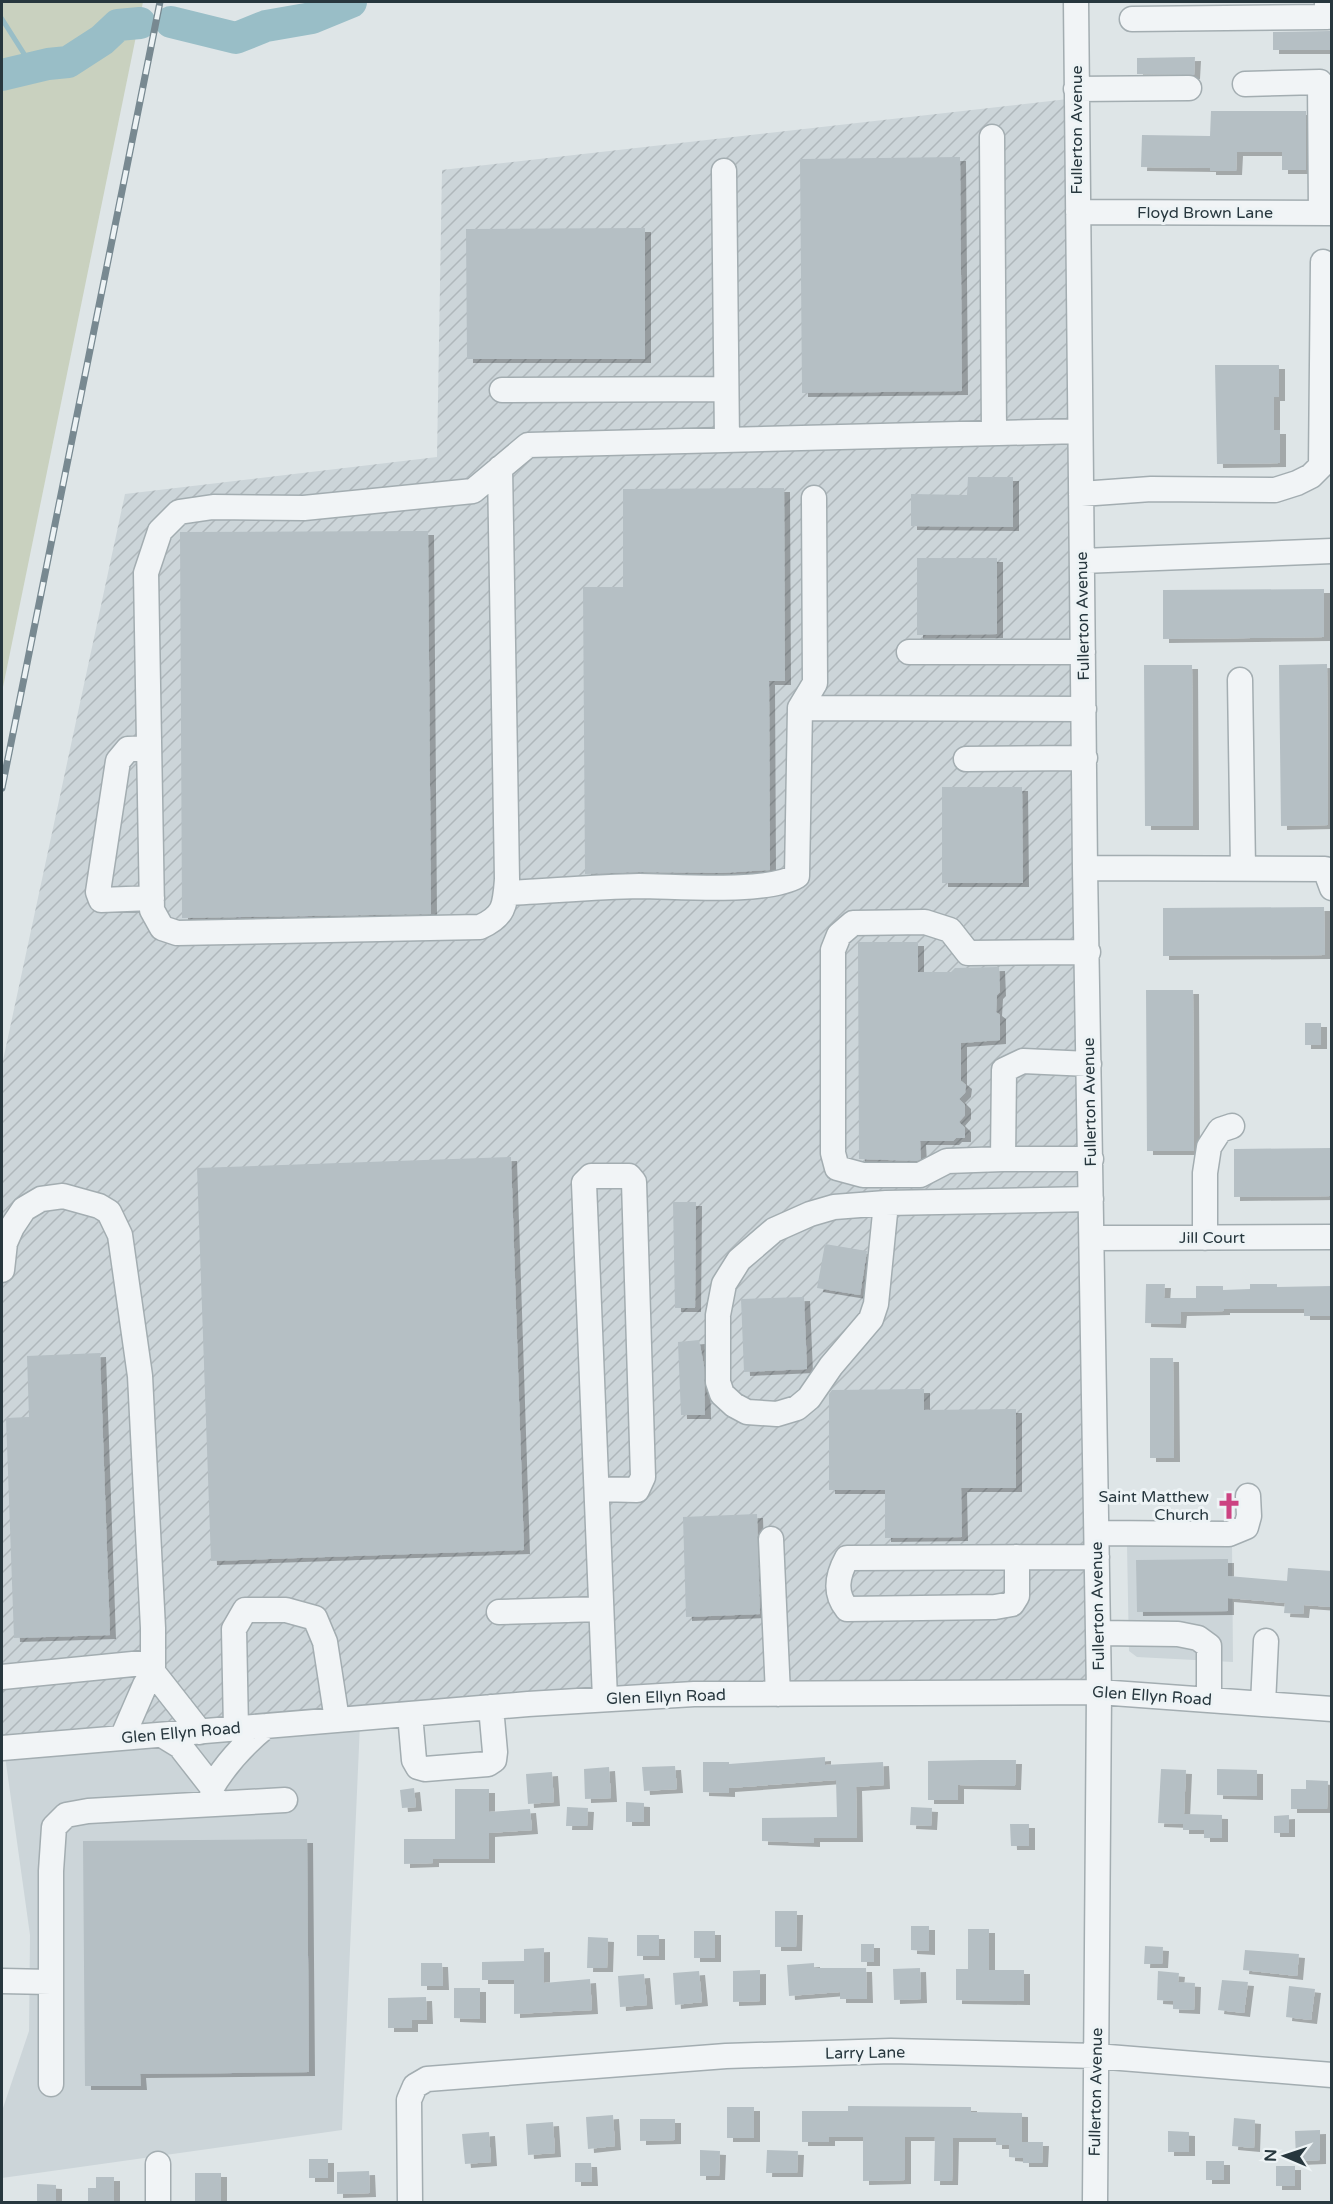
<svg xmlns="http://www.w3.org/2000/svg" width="1333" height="2204" font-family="'Varela Round',sans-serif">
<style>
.built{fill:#ccd5d9}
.industrial{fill:url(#industrial-furrows)}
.green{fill:#c9d1bf}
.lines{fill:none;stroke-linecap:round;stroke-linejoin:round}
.stream{stroke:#99bec7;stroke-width:5}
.river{stroke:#99bec7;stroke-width:32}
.building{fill:#b5bfc4;filter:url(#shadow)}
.minor-casing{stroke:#a3adb1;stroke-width:27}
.minor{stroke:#f1f4f6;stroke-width:24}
.rail-casing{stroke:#788991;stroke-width:7}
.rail{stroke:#edf3f5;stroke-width:4.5;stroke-dasharray:14;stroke-linecap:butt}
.labels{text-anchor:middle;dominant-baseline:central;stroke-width:6;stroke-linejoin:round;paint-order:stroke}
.street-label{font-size:16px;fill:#27373e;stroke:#edf3f5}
.poi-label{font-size:16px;fill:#27373e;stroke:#edf3f5;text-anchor:end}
</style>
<defs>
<pattern id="industrial-furrows" width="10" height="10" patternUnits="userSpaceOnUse" patternTransform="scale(1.5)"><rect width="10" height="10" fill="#ccd5d9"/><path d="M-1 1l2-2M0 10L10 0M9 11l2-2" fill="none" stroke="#afb7bb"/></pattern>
<filter id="shadow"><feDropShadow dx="6" dy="4" stdDeviation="0" flood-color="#0004"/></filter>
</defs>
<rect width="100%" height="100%" fill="#dee5e7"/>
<path class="built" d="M1232,1543l1,119 -96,-5 -8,-6 -2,-105z
M360,1724l-18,406 -340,48v-67l27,-80 1,-96 -25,-179z"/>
<path class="industrial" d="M1068,99l22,1584 -1088,54v-672l123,-571 312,-37 5,-287z"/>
<path class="green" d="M2,2h141l-141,690z"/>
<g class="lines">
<path class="stream" d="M2,19l31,49"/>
<path class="river" d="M171,22l65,16 30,-12 46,-8 39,-16
M2,75l46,-11 20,-2 34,-22 16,-15 22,-2"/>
</g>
<path class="building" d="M1330,31v19h-57v-18z
M1195,57l-1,18 -57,-1v-16z
M1211,111h95v59h-24v-18h-45l-1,19h-26v-3l-69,-1 1,-32 68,1z
M960,157l2,234 -160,2 -2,-234z
M645,228v131h-178l-1,-130z
M1215,365h64v32h-5v33h6v33l-63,1z
M968,477h45v50l-102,-1v-32l56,1z
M784,488l1,193h-16l1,189 -49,3 -82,-1 -54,2 -2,-287h40v-98z
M428,531l3,383 -249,4 -2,-386z
M917,558h80v76l-80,1z
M1324,589v48l-161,2v-49z
M1327,664l1,161 -47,1 -2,-161z
M1144,665h48l1,161h-48z
M942,787h80l1,96h-81z
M1324,907l1,48 -162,1v-48z
M858,942h60v30h33l4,-4 44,-1 1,25 -3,3 -1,17 4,3v25l-39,3v38l5,4 -1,8 -6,6 6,6v10l-6,7 6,6v10h-9l-3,3h-33l1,18 -4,2 -58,-2z
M1146,990h47l1,161h-47z
M1305,1023h16v22h-16z
M1332,1148v48l-98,1v-48z
M511,1157l13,393 -313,11 -14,-393z
M673,1202h23l-1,106h-20z
M825,1244l42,7 -7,44 -43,-7z
M1146,1284h19l-1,14h32v-12h27v4l27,-1v-5h27v3l55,-1v30h-28v-7h-80v2l-43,1 -1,12 -35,-1z
M804,1297l3,72 -63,3 -3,-73z
M699,1340l5,26 1,49h-24l-3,-73z
M100,1353l10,282 -96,3 -8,-220 23,-1 -2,-61z
M1150,1358h23l1,100h-24z
M924,1389v21l92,-1v79h-55l1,49 -77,1v-48h-56v-96l3,-4z
M757,1514l3,100 -74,3 -3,-100z
M1228,1559v17l59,5 1,-13 44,3v36l-28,-2 -1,9 -19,-1 1,-10 -57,-5v13l-91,1 -1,-52z
M825,1757v8l58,-3 1,23 -28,2 1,51h-43v5l-52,-2v-23l75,-1 -1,-37 -107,8v5l-26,-1v-30h26v2z
M980,1760h36l-1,26 -57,-1v15h-30v-39z
M675,1766l2,23 -33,2 -2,-24z
M609,1767l2,31 -26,1 -1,-30z
M1161,1769l25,1 -2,44 38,1v23h-18v-8h-21v-9v3l-25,-1z
M1217,1769l40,1v26l-40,-1z
M552,1772l2,30 -26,2 -2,-30z
M1306,1780l22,1 -1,28h-36v-20h15z
M414,1788l2,19 -14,1 -2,-18z
M455,1789h34v23l41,-3 2,21 -43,3v26h-56v4l-29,1v-25h51z
M626,1802l18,1v19h-18z
M567,1807l21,1 -1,18h-21z
M911,1807l21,1 -1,18 -21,-1z
M1289,1815v18h-15v-17z
M1010,1824h19v22h-18z
M307,1839l2,233 -169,2 1,12h-56l-2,-245z
M775,1911h22l-1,36h-21z
M911,1926h18v25l-18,-1z
M968,1929h21v41h35v31l-68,-1v-31h12z
M694,1931h21v27h-21z
M637,1935h22v21h-22z
M588,1937l20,1 -1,30h-20z
M861,1944h13v18h-13z
M1145,1946l18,1 -1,17h-18z
M544,1948v35l46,-4 2,31 -78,4v-34h-32v-18l42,-1v-12z
M1245,1950l54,4 -2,22 -54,-6z
M421,1963h21l1,23h-22z
M814,1963v5h52l1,31h-27v-7l-51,4 -2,-31z
M920,1968l1,31 -27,1 -1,-31z
M760,1970v31l-27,1v-31z
M699,1971l3,31 -27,3 -2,-32z
M1158,1971l21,2 -1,9 17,1 -1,27 -21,-1v-8l-16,-1z
M644,1974l3,31 -27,2 -2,-31z
M1222,1980l26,2 -4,31 -26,-3z
M1289,1986l26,3 -4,31 -25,-3z
M454,1988h26v31l-26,-1z
M426,1997l1,23h-15v8h-24v-30z
M848,2106l123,1v5l51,1v29h21l-1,21h-19v-5l-14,-1v-12h-13v-7h-43l-1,43h-18l1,-44h-30v43l-42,1v-44h-34v5h-27v-31h46z
M727,2107h27v31h-27z
M613,2115l2,31 -27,3 -2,-32z
M1234,2118l21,2 -1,28 -22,-2z
M640,2119h35v21l-35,1z
M553,2122l2,31 -27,2 -2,-31z
M1320,2130v30l-24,1 -1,-30z
M1168,2131l21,1v20h-21z
M489,2132l2,30 -26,2 -3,-30z
M700,2150l20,1 -1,25h-19z
M767,2150l31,1 -1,22h-31z
M309,2159h19v19h-19z
M1206,2161h18v19h-18z
M575,2163h16l1,19h-17z
M1276,2166h19v20h-19z
M369,2171l1,22 -33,1v-22z
M195,2173h26v28h-26z
M96,2177h18v25h-26v-14h8z
M37,2184l19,1v17h-19z"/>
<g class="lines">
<defs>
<path id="minor" d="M1076,2l9,866 14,824 -4,510
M1132,19l195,-2v-15
M1245,84l75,-2 1,131
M1076,89l113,-1
M992,137l2,296
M724,171l3,269
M1078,212l254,1
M502,390l224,-1
M500,468l7,411c-2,26 -2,37 -27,48l-303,6 -15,-5 -10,-18 -6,-337 14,-42 19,-19 34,-5 91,1 169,-17 55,-46 552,-14
M1081,494l70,-5 124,1 22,-7 14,-7 10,-10 2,-204
M814,498l1,185 -15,25 284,1
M1082,561l250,-10
M909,652h174
M1240,680l3,188
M149,748l-21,1 -10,12 -20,131 3,8 51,-2
M966,759l119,-1
M1085,868l240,1 7,19
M506,893c44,-2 88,-6 133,-7 38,0 128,8 158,-10l3,-168
M1089,1064l-66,-3 -19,9 -1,89h88
M1003,1159l-56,2 -27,14h-57l-26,-7 -4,-15v-203l6,-15 14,-12 72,-1 25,8 18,23 120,-1
M886,1203l-10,101 -5,15 -40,47 -22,32 -12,10 -20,6 -30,-2 -13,-7 -12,-11 -4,-12v-67l6,-31 15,-24 35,-30 36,-16 24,-7 52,-4 205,-4
M1093,1238l239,-1
M1205,1238v-65l4,-26 11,-17 12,-4
M2,1270l3,-27 7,-16 12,-18 17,-10 22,-3 36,10 10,6 11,23 20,141 13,252v44
M597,1489l40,1 6,-13 -9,-295 -5,-6h-38l-7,7 21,516
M1097,1533l132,1 17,-7 3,-11 -1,-20
M771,1539l7,155
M1017,1557v39l-5,8 -17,3 -148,2c-13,-16 -10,-33 0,-51l250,-1
M499,1612l102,-3
M1098,1633l80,1 20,4 11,8v54
M2,1677l151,-15
M1263,1704l3,-63
M410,1714l4,46 4,7 7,2 63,-5 6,-4 1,-8 -4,-45
M236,1729l-2,-100 11,-19h41l29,8 10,24 12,78
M162,1735l18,11 32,41 1,17
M122,1738l23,-53 8,-13 47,60
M2,1748l526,-44 166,-10 405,-2 233,17
M212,1787c15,-25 32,-43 54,-61
M2,1981l49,1v102
M51,1982v-111l3,-44 12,-12 22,-4 197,-11
M158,2202v-38
M410,2202l-1,-102 6,-14 12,-7 299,-23 165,-5 205,5 236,19"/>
</defs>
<use href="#minor" class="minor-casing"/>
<use href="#minor" class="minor"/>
<defs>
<path id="rail" d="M2,788l158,-786"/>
</defs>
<use href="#rail" class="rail-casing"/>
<use href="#rail" class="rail"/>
</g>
<defs>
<symbol id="church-bare" viewBox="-9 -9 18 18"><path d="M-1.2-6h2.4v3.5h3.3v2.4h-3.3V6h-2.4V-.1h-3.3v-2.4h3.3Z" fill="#cc4382" stroke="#edf3f5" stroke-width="2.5" paint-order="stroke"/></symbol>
</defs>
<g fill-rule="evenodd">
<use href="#church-bare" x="1210" y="1487" width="38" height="38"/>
</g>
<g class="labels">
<g class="street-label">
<text transform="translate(1077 130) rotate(-90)">Fullerton Avenue</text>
<text x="1205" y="213">Floyd Brown Lane</text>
<text transform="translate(1083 616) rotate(-91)">Fullerton Avenue</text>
<text transform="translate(1090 1102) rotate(-91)">Fullerton Avenue</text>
<text x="1212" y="1238">Jill Court</text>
<text transform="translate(1098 1606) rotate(-91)">Fullerton Avenue</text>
<text transform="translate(1152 1696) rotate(4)">Glen Ellyn Road</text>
<text transform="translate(666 1697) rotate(-2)">Glen Ellyn Road</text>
<text transform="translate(181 1733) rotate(-5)">Glen Ellyn Road</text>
<text transform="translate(865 2053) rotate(-1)">Larry Lane</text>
<text transform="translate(1096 2092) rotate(-89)">Fullerton Avenue</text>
</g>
<g class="poi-label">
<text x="1209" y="1497">Saint Matthew<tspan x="1209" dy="18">Church</tspan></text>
</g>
</g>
<rect width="1333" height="2204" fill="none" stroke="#27373e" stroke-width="6"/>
<g transform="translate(1285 2156) rotate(272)" stroke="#edf3f5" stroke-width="4.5" paint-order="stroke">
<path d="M0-4.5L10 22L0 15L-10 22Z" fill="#27373e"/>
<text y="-9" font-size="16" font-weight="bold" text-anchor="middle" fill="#27373e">N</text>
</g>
</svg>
